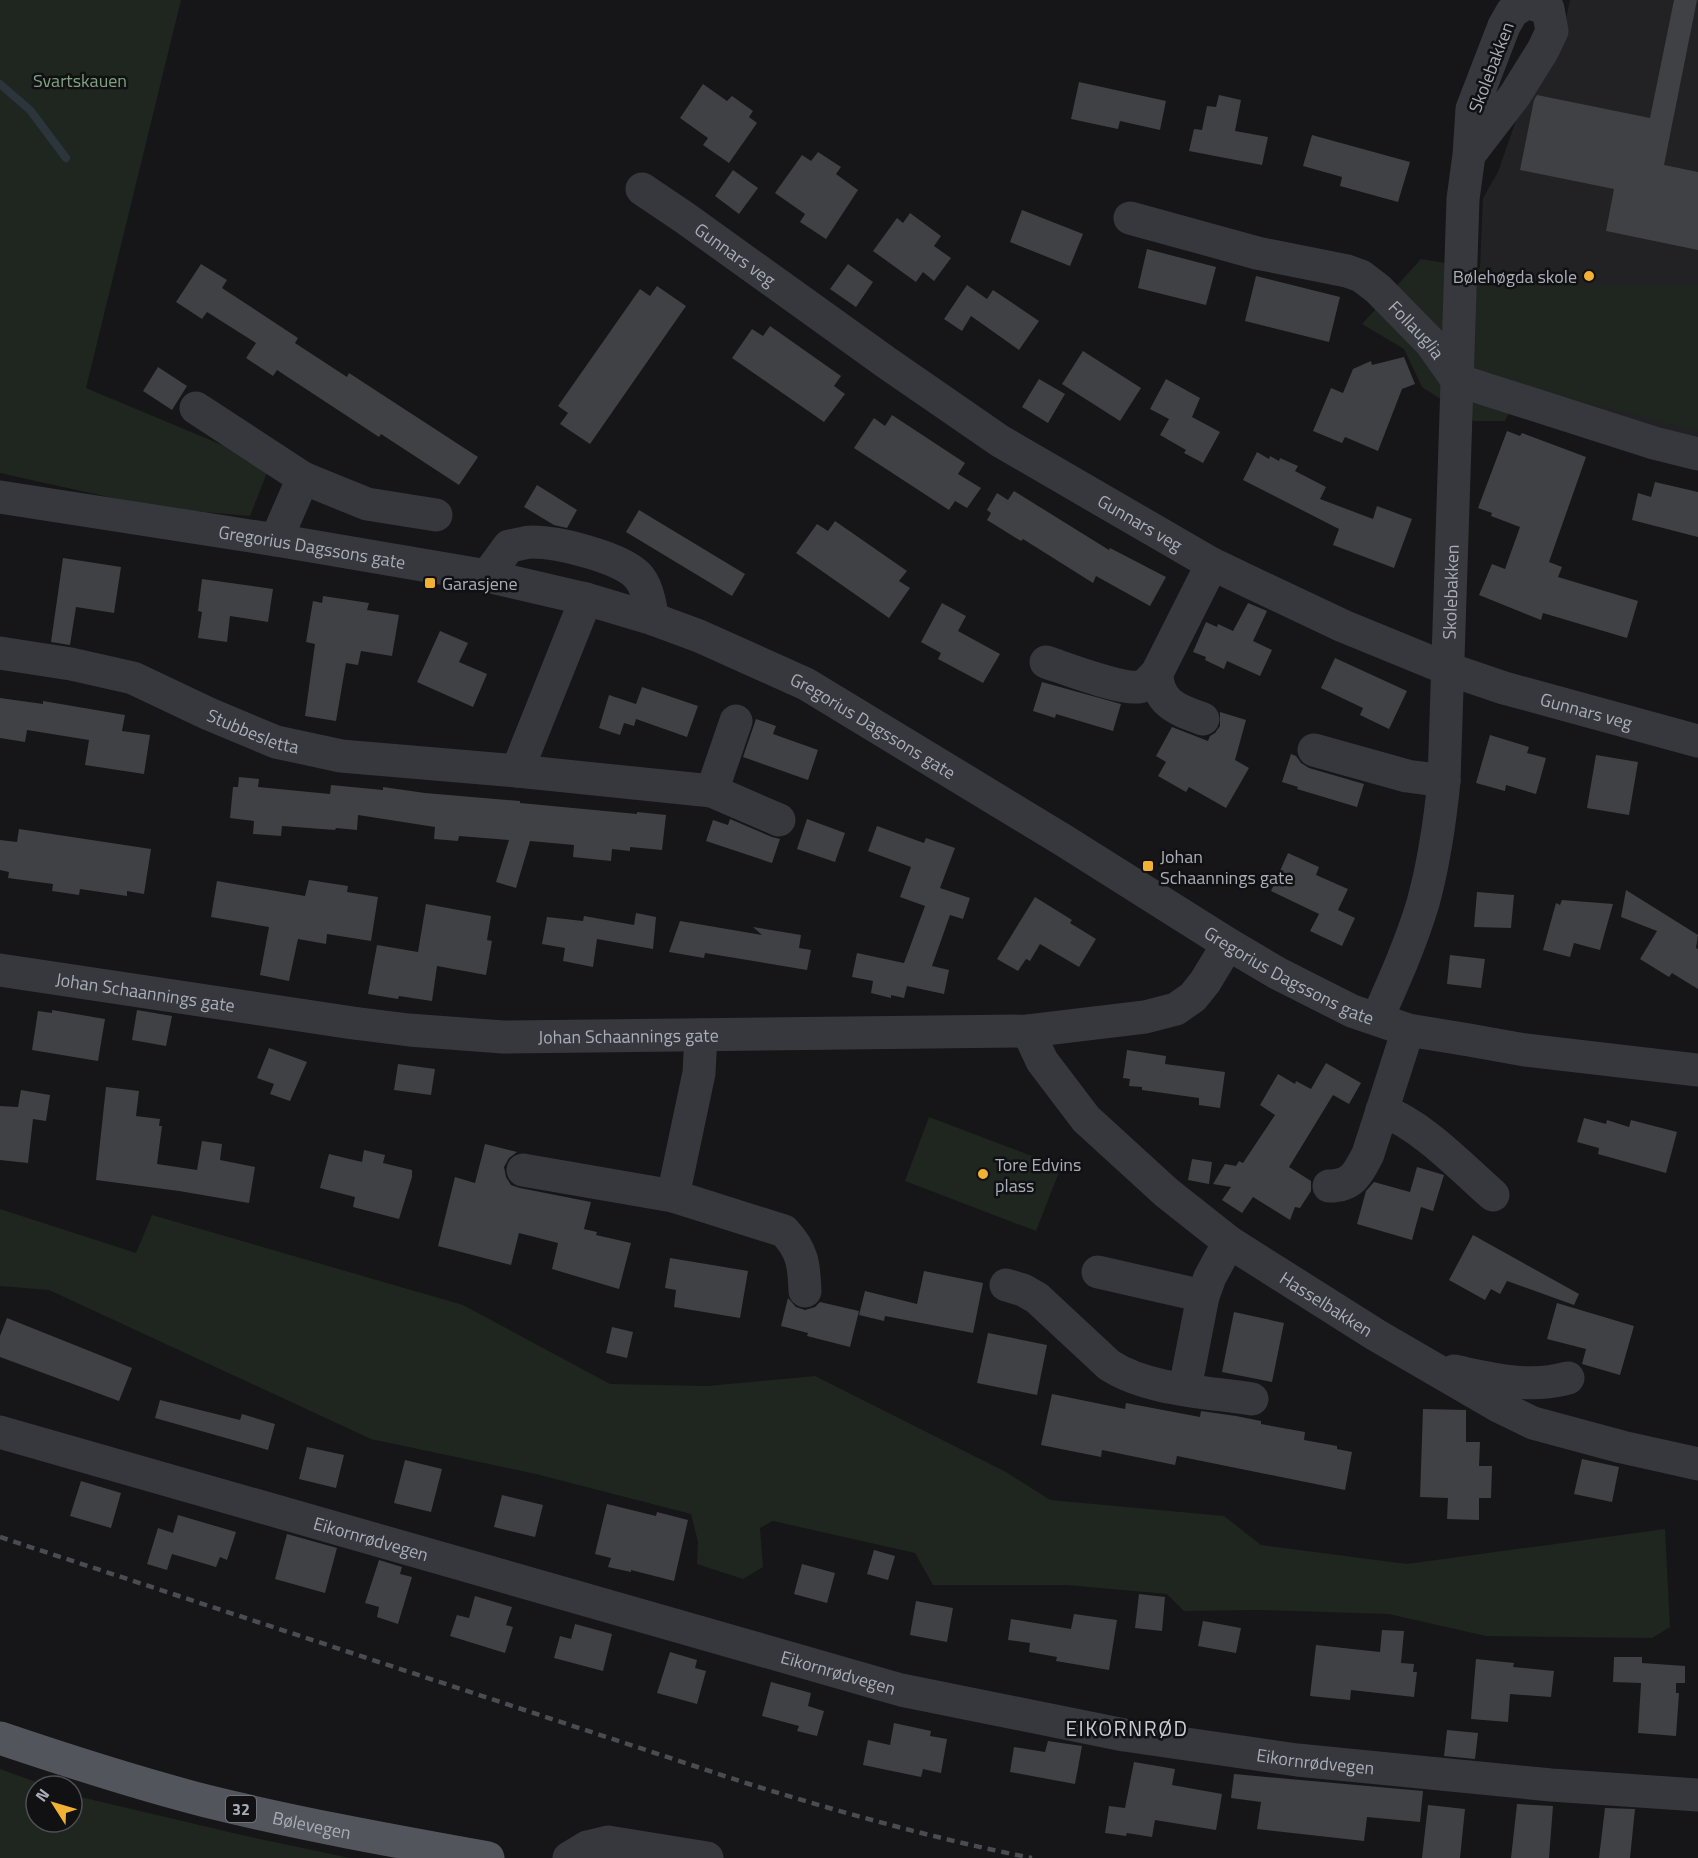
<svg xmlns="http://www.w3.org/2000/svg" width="1698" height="1858" font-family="'Titillium Web',sans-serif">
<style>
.built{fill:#222225}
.green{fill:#1e261f}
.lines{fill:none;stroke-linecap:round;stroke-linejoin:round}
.stream{stroke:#2c353c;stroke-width:8}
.building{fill:#404145}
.minor{stroke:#37383d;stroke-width:33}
.major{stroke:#53555c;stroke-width:33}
.rail{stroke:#4a4c52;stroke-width:4.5;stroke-dasharray:8 6;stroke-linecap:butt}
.poi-dot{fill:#f2b134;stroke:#111113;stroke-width:2}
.labels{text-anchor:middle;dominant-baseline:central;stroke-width:5;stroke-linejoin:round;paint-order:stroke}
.shield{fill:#111113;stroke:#7b7e86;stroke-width:1.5}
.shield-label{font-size:16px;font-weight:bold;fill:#a8adb8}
.street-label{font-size:18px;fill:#a8adb8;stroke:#111113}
.park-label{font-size:18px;fill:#7fa381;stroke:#111113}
.poi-label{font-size:18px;fill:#a8adb8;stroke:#111113;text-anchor:start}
.quarter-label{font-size:21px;letter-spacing:1.5px;fill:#c9ccd4;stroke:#111113}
</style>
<rect width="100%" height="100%" fill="#161618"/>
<path class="built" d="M1570,0h128v454l-196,-74 -26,-25 7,-157 15,-26 25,-72 38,-57z"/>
<path class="green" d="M0,0h181l-95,388 184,77 -20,51 -92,-8 -158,-35z
M1421,259l164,26h113v146l-176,-45 -17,35h-31l-52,-34 -18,-38 -42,-25z
M929,1117l132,50 -25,64 -131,-50z
M0,1209l136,44 16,-38 311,90 147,79 97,2 108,-10 191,96 44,28 174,16 37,29 146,19 258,-35 5,98 -18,11 -166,-2 -97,-22 -131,-4 -74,1 -17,-17 -100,-9h-134l-18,-32 -142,-32 -13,7 3,39 -20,12 -46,-15 1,-22 -7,-28 -155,-40 -165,-35 -322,-149 -49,-4z
M0,1769l47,17h-11v36h36v-27l174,41 104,22h-350z"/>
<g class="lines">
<path class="stream" d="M0,84l30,26 36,48"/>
</g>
<path class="building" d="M1674,0h23l-33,165 34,7v78l-92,-19 8,-42 -94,-19 14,-70 3,-5 113,23z
M1079,82l87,19 -6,29 -40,-9 -2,8 -47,-10z
M703,84l24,17 5,-5 21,15 -4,6 8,6 -28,40 -26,-18 5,-7 -28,-20z
M1219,95l22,5 -6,31 33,6 -6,28 -73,-14 5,-22 8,1 5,-24 9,1z
M1312,135l98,27 -12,40 -58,-16 2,-9 -39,-11z
M818,152l23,15 -5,7 22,16 -32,49 -26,-17 5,-8 -30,-21 27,-38 9,6z
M733,170l25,18 -19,26 -24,-18z
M1022,210l61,24 -13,32 -60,-24z
M910,213l31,23 -7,10 17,12 -17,23 -11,-9 -7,10 -43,-31 24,-33 6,5z
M1147,249l69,18 -10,38 -68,-17z
M201,264l26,16 -5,8 76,50 -3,5 52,34 2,-4 129,84 -19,28 -78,-51 -2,3 -102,-67 -4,6 -27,-18 10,-15 -49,-31 -5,7 -26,-17z
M848,264l25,18 -17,25 -26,-18z
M1256,276l84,21 -11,45 -84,-21z
M967,285l20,14 6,-9 46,31 -20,29 -48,-34 -9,15 -18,-12z
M657,286l29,20 -96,138 -30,-20 8,-11 -10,-7 82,-117 10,7z
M770,326l71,50 -7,10 11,8 -21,28 -92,-64 20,-29 11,7z
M1083,351l58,37 -21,33 -58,-37z
M1404,357l11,27 -13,5 -24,62 -33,-14 -3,6 -29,-12 18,-43 12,5 10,-24 18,-8 1,4z
M158,367l29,19 -15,24 -29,-19z
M1039,379l26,15 -17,29 -26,-16z
M1166,379l34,19 -8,19 28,15 -17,31 -19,-10 2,-3 -26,-15 9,-16 -19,-10z
M892,415l73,48 -7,11 23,14 -14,20 -12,-7 -6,9 -95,-62 20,-30 11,8z
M1507,431l13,5 2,-3 64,24 -37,105 13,5 -4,10 80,24 -11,37 -84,-25 -2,7 -62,-25 13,-31 13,5 15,-42 -29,-11 1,-3 -14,-5z
M1257,452l12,7 1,-3 9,5 1,-3 18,8 -3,5 31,16 -6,12 53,20 4,-13 35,13 -18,49 -61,-23 6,-16 -96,-49z
M1655,482l43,10v45l-66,-17 6,-27 13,4z
M537,485l40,25 -10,18 -13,-3 -30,-18z
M1014,491l95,59 1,-2 56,29 -16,29 -54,-30 -3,7 -70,-44 -2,2 -34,-21 4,-7 -4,-3 10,-17 11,7z
M639,510l106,64 -13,22 -106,-64z
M835,521l72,50 -8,10 11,7 -21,30 -93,-65 21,-29 11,7z
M63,558l58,9 -7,46 -38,-6 -6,38 -19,-3z
M202,579l71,10 -5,33 -38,-6 -3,26 -29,-4 4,-26 -4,-1z
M323,596l46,7 -2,7 32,5 -7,41 -31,-5 -3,14 -12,-2 -10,58 -31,-5 10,-72 -9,-2 7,-41 9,2z
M942,603l24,13 -8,15 42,23 -17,29 -45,-24 3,-6 -20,-11z
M1248,603l19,8 -14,30 19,9 -12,26 -33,-15 -3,8 -19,-9 1,-3 -13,-5 13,-30 11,5 1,-3 15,7z
M440,631l28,12 -9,19 28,12 -14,33 -56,-25z
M1335,658l72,33 -18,38 -29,-14 3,-7 -42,-20z
M1042,682l79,22 -8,27 -57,-17 -1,4 -22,-7z
M642,687l56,19 -11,31 -51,-18 -2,7 -10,-3 -4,12 -21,-7 10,-33 27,9z
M0,698l43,6v-3l82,14 -3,16 28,4 -6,39 -59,-9 4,-25 -62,-10 -2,12 -25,-4z
M1220,712l26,8 -11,40 14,8 -23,40 -37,-21 -3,5 -28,-16 8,-14 -10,-6 16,-29 36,14 2,-5 5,-3 5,-7z
M756,719l20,7 -3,8 45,16 -10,30 -65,-23z
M1490,735l39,12 -2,6 19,5 -10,36 -30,-9 -1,6 -29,-8z
M1291,754l5,2 5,7 8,5 55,16 -7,23 -60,-18 1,-2 -16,-5z
M1596,755l42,7 -9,53 -42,-7z
M239,777l20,2 -1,8 72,7 1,-9 52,5v-3l42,6 95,8v2l117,11v-2l29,3 -4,35 -32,-3v4l-18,-2 -1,12 -38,-4 1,-12 -44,-4 -14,47 -20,-6 13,-42 -50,-4 -1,5 -24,-2 1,-12 -77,-12 -1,15 -21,-2 -1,2 -53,-4 -1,10 -28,-2 1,-13 -24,-3 3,-31h5z
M730,819l42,18 8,2 -8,24 -66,-22 7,-21 15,5z
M807,819l38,14 -10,29 -38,-13z
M877,826l47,17 2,-5 29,10 -15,40 30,10 -7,21 -13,-4 -18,51 17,4 -5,24 -37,-8 -3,12 -13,-3v3l-20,-5 2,-12 -21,-4 5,-24 47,10 21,-57 -25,-9 11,-30 -43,-16z
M19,829l132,20 -7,45 -17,-3v5l-47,-7 -1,6 -27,-4 1,-7 -45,-6 1,-6 -9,-2v-30l17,2z
M1288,853l31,14 -3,8 32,14 -10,21 17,8 -13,28 -32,-15 9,-17 -48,-23z
M309,880l39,6 -1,6 31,5 -7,44 -44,-7 -1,10 -28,-5 -9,42 -29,-6 9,-48 -58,-10 6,-36 88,15z
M1626,890l72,45 -2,13 2,1v40l-26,-16 -3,4 -29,-18 17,-28 -36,-14z
M1477,892l37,3 -3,33 -37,-1z
M1035,897l37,23 -2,3 26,16 -17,28 -39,-23 -10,17 -4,-2 -8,12 -21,-12z
M1562,900l51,4 -13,46 -26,-7 -4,14 -27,-7 13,-47 4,2z
M426,904l65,12 -4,24 5,1 -6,34 -49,-9 -5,35 -33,-5 -1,3 -30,-5 9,-49 41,7z
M636,913l20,4 -3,32 -56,-10 -4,28 -30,-6 2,-13 -23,-4 5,-27 36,4 1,-5 50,9z
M680,921l82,14 -9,-8 48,8 -2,13 12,2 -4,20 -102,-17 -1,5 -35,-6z
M1450,955l35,4 -4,29 -34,-4z
M52,1010l53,9 -7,42 -66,-11 6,-39 14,2z
M137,1010l35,6 -6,30 -34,-6z
M269,1048l38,14 -17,39 -20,-7 4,-10 -17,-6z
M1127,1050l39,6 -1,8 60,8 -5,36 -21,-3v-7l-57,-8v-3l-13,-1 1,-7 -7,-1z
M1326,1063l35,20 -12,21 -16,-9 -44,72 22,14v10l-11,17 -5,-1 -5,13 -37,-23 -11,16 -20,-13 9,-13 -18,-3 12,-20 11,2 3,-5 4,2 32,-48 -15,-10 18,-31 17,10 1,-3 15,8z
M398,1064l37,5 -4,26 -37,-5z
M106,1087l33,4 -3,25 24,3 -1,7h3l-5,38 40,6 5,-29 20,3 -2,16 35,7 -6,36 -70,-12 -83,-11z
M21,1090l29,5 -4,26 -13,-2 -5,44 -28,-3v-54l18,1z
M1584,1118l22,6 1,-4 22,7 2,-7 46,12 -11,41 -68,-19 1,-6 -22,-6z
M485,1144l32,8 -8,6 -5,9 2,10 5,8 9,3 71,14 -7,27 13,3 -1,3 35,8 -12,46 -67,-20 6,-26 -39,-10 -8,32 -73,-19 17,-69 20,6z
M364,1150l21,5 -2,8 29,7v7l-13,42 -46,-12 2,-10 -35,-9 9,-34 33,8z
M1192,1159l20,3 -3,22 -21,-4z
M1417,1167l27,8 -11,36 -12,-4 -9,33 -55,-16 9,-33 8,-9 36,10z
M1473,1235l106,59 -5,11 -67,-24 -7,13 -9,-5 -6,11 -36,-20z
M670,1258l78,13 -8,47 -66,-11 2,-17 -11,-2z
M924,1271l59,12 -10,50 -88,-17 -1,5 -25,-6 6,-24 52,13z
M788,1298l8,9 9,3 10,-3 5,-5 39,9 -9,36 -43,-11 1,-3 -27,-7z
M1557,1303l77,23 -14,49 -38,-11 4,-15 -39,-10z
M1234,1312l50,11 -12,59 -50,-10z
M7,1318l125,50 -13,33 -119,-44v-21z
M612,1327l21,5 -6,26 -21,-5z
M988,1333l59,12 -10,50 -60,-12z
M1052,1394l73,15 1,-6 74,14 1,-6 35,5 25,5v3l44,8 -1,8 33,6v3l15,3 -7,38 -168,-34 -2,9 -73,-15 -1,7 -60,-12z
M160,1400l80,20 2,-6 33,10 -7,26 -113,-32z
M1423,1409l43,1v32h14l-1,24h13l-1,32h-12v22l-32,-1 1,-21 -28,-1z
M307,1447l37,8 -8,33 -37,-9z
M1582,1459l37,8 -7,35 -38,-8z
M405,1460l37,9 -11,43 -37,-9z
M81,1481l40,12 -10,35 -41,-12z
M502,1495l41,10 -8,32 -41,-10z
M607,1504l49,12 1,-4 31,8 -14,61 -43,-11v2l-23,-5 3,-9 -16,-4z
M178,1515l58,17 -9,28 -7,-3 -4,10 -44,-13 -5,16 -20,-6 11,-36 15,5z
M287,1534l50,14 -12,45 -50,-14z
M874,1550l21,6 -7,24 -21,-6z
M379,1560l23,7 -2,7 12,3 -14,47 -21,-7 2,-10 -14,-4z
M802,1564l33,9 -8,30 -33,-9z
M1139,1594l26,3 -3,34 -27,-3z
M475,1596l37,11 -6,18 7,2 -8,26 -55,-17 7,-21 12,3z
M916,1601l37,7 -6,34 -37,-7z
M1074,1614l43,6 -8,50 -53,-9 1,-4 -28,-5 1,-9 -22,-3 3,-21 60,10z
M1203,1621l38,7 -5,25 -38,-7z
M575,1624l37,10 -9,37 -49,-13 6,-22 11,3z
M1382,1630l22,1 -3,32 13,1 -1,8h4l-3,25 -63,-7 -1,10 -40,-4 6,-51 64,7z
M670,1652l27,8 -2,8 11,3 -9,33 -40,-11z
M1614,1657h28v6l43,3v17h-9v10h3l-3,43 -38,-3 3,-50 -28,-1z
M1476,1659l38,4 -1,4 41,4 -3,26 -41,-3 -2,28 -37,-3z
M771,1682l40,11 -3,13 16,5 -7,25 -20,-5 2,-5 -37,-10z
M894,1723l37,8 -1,5 17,3 -6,34 -18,-4 -2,8 -58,-12 5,-25 22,5z
M1447,1730l31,3 -3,26 -31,-3z
M1048,1741l34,5 -7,38 -65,-12 4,-25 31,5z
M1134,1762l41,7 -3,16 50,9 -6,36 -61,-10 -3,17 -25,-4 -1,3 -21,-3 4,-27 16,2z
M1234,1774l189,17 -3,31 -53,-5 -3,24 -107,-12 4,-27 -30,-4z
M1517,1804l36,2 -4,52h-38z
M1428,1805l37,4 -5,49h-38z
M1605,1808l30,1 -5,49h-31z"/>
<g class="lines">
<g class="minor">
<path id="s1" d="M642,189l43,29 202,145 113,78 212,123 131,62 105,43 56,19 194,53"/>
<path id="s2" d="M1130,218l127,35 90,18 14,5 17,13 53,54 26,37 197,63 44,11"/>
<path d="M196,408l107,70 64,26 69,11"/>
<path id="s3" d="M0,497l276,43 211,36 99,23 67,20 46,17 107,48 257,156 165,104 49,29 75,38 56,19 61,10 56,10 173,20"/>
<path d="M276,540l27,-62"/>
<path d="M487,576l22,-30c8,-1 16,-4 23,-4 26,0 87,15 105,33 11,11 13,30 16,44"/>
<path id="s4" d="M0,653l71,11 62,14 76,36 67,28 65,14 176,15 195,20"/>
<path d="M1046,662c21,7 73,27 92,25 8,-1 13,-8 19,-14l55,-109"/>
<path d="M1157,673c0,31 22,37 46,46"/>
<path d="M736,721l-24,70 67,29"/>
<path d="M1314,750l93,26 37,5"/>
<path d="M517,771l69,-172"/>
<path id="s5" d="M0,970l353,53 56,7 94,7 525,-6 117,-14 31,-8 17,-12 12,-15 23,-38"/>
<path id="s6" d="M1377,1019c17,-38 34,-76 46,-116 11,-40 17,-82 21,-122l19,-582 6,-44 46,-60 28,-45 9,-19 -4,-22 -21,-7 -15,10 -8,14 -32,83 -3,46"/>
<path id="s7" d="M1028,1031l14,30 44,58 81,74 62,49 147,93 124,72 33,16 89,24 76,17"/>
<path d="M1382,1110c42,17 77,55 111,85"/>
<path d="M523,1170l150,26 111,35c19,20 20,34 21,60"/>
<path d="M1329,1186c24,0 29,-13 39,-32l40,-124"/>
<path d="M673,1196l26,-123 2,-38"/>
<path d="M1098,1272l105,24"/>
<path d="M1006,1285l17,5 14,8 72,67c38,25 98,27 143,34"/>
<path d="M1454,1371c38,8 75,18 114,7"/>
<path d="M1185,1388l18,-92 7,-19 19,-35"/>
<path id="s8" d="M0,1432l901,258 223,45 173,25 254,25 147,10"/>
<path d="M569,1858l18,-11 21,-5 99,16"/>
</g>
<path class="major" id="s9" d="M0,1738c68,23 136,45 206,63 93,23 188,40 282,57"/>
<path class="rail" d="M0,1537l749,247c94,29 187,55 283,74"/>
</g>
<g class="poi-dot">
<circle cx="1589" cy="276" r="6"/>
<rect x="424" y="577" width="12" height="12" rx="3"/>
<rect x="1142" y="860" width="12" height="12" rx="3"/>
<circle cx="983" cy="1174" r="6"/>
</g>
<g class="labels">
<rect class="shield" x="226" y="1796" width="30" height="26" rx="4.5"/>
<g class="shield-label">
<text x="241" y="1809">32</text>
</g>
<g class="street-label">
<text transform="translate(1491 67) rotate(-69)">Skolebakken</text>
<text stroke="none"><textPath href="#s1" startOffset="114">Gunnars veg</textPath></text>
<text stroke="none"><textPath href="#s2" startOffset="316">Follauglia</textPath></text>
<text stroke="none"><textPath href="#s1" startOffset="600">Gunnars veg</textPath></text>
<text stroke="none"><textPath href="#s3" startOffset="316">Gregorius Dagssons gate</textPath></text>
<text stroke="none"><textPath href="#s6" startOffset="438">Skolebakken</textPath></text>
<text stroke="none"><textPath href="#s1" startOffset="1086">Gunnars veg</textPath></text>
<text stroke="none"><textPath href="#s3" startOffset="910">Gregorius Dagssons gate</textPath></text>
<text stroke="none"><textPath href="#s4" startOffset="267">Stubbesletta</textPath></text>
<text stroke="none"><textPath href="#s3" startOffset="1396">Gregorius Dagssons gate</textPath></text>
<text stroke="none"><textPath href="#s5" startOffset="147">Johan Schaannings gate</textPath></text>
<text stroke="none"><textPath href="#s5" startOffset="633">Johan Schaannings gate</textPath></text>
<text stroke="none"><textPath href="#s7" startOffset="410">Hasselbakken</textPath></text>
<text stroke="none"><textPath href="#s8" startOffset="386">Eikornrødvegen</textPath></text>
<text stroke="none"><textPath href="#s8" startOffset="872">Eikornrødvegen</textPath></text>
<text stroke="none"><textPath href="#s8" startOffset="1358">Eikornrødvegen</textPath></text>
<text stroke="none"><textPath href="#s9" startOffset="324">Bølevegen</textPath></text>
</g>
<g class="park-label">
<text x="80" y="80">Svartskauen</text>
</g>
<g class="poi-label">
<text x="1577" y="276" text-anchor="end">Bølehøgda skole</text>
<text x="442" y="583">Garasjene</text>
<text x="1160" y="856">Johan<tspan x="1160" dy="21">Schaannings gate</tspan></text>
<text x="995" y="1164">Tore Edvins<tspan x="995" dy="21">plass</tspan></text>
</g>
<g class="quarter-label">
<text x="1127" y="1728">EIKORNRØD</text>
</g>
</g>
<g transform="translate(54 1804) rotate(307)"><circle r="28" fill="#111113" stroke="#4d4f55" stroke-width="1.5"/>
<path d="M0-4.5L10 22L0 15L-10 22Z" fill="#f2b134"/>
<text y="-9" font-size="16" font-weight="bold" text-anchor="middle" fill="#a8adb8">N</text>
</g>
</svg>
